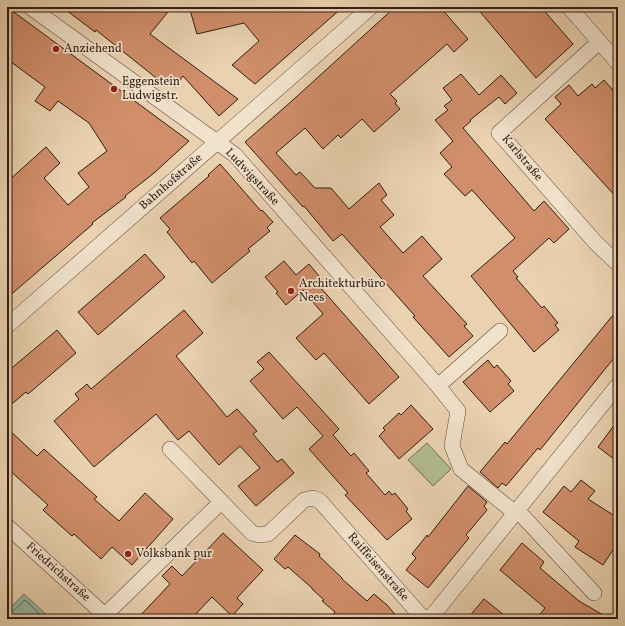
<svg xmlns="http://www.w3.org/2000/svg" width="625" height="626" font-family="Vollkorn,serif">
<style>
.green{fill:#b1bd90;stroke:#726d52}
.water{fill:#98b8a9;stroke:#6f7a6d}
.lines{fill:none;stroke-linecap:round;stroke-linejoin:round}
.shore{stroke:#656a5e;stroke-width:1}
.building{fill:#d08e6a;stroke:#321d14}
.street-casing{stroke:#604a3b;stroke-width:16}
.street{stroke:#f1e2cc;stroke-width:15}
.poi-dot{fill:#8f2418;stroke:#f1e2cc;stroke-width:1.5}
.labels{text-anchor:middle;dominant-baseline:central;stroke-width:3.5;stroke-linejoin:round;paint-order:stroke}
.poi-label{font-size:12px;fill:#321d14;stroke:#f1e2cc;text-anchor:start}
.street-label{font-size:12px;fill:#321d14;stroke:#f1e2cc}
</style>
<rect width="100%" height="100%" fill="#ead2b1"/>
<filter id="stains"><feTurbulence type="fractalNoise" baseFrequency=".005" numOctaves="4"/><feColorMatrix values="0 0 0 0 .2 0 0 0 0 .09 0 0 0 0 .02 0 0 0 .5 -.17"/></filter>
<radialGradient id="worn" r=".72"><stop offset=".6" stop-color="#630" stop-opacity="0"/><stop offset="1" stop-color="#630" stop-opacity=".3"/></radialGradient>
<path class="green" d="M427,443l24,26 -18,17 -25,-26z"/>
<path class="water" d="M24,594l24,22 -2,3h-39v-8z"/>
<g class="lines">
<path class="shore" d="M7,614l4,-1 14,-13 18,17v2"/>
</g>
<path class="building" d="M7,7l182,134 -35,32 -29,23 1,1 -34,26 1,1 -86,74v-116l39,-35 14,16 -16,15 24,27 21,-18 -11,-14 29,-22 -18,-28 -31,-22 -8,10 -15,-10 10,-14 -38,-28z
M62,7h110l-22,27 88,65 -19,17 -36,-40 -8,11 -13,-9 -2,3 -64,-51 -1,2z
M202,7h141l-88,77 -23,-19 27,-24 -15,-18 -47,11 -7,-24z
M395,7h45l28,32 -14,13 -7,-8 -57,50 7,7 -2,2 5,6 -26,23 -12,-13 -21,19 -3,-3 -15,14 -18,-21 -29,25 20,22 4,-3 15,16h16l18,21 30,-26 8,12 -6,5 13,15 -14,12 23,26 19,-17 20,23 -19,17 44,48 -3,2 9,10 -24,21 -36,-40 2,-1 -73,-82 -9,7 -29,-35 -1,1 -58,-65 48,-42z
M476,7h65l32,37 -37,34z
M461,74l18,21 22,-20 16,18 -12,11 -6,-7 -29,23 1,1 -8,7 71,83 10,-10 25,28 -15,14 -5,-5 -36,33 5,6 -2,1 26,30 2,-2 14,17 -3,2 4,5 -25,22 -63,-76 44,-38 -43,-48 -7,6 -21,-22 8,-7 -12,-14 13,-12 -18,-21 13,-10 -4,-4 8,-6 -9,-12z
M604,80l14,16v103l-73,-80 16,-15 -6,-7 14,-12 9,11 14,-12 3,4z
M220,164l41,47 1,-1 11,12 -6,6 3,3 -22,18 2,2 -38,32 -18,-22 -2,2 -25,-31 3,-3 -10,-11 49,-42 -1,-1z
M145,254l20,23 -67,58 -20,-23z
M284,261l12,14 13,-11 16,19 -5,4 79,90 -30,27 -45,-51 -8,7 -20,-22 27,-24 -20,-24 -17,15 -10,-12 2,-1 -13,-15z
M618,309v44l-78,97 -2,-2 -32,38 -4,-3 -4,5 -18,-16 25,-30 2,2z
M184,310l19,23 -27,23 51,61 10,-8 20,22 -4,3 24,28 5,-3 12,14 -38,33 -18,-20 22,-18 -20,-22 -21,19 -30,-34 -11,9 -22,-26 -62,53 -40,-46 25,-22 -4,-5 12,-10 4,5z
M57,330l19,23 -48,41 -2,-2 -19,16v-36z
M269,352l70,77 -6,6 18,21 3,-3 15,18 -3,2 19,22 4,-4 3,4 3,-2 13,16 -2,2 6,8 -25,21 -42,-45 3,-2 -39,-44 14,-13 -26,-29 -14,12 -33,-38 14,-12 -7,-7z
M488,360l6,8 3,-3 14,16 -3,3 6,7 -24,21 -27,-30z
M411,405l22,24 -34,30 -20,-23 6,-6 -2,-2 16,-15 2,2z
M618,420v42l-20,-15z
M7,428l30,28 7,-7 53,48 -3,2 25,22 26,-28 28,26 -41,46 -20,-18 -11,12 -27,-25 -2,2 -29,-26 5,-5 -41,-37z
M581,480l14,11 -7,8 30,19v24l-15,23 -28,-18 4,-6 -36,-29 21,-26 7,6z
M468,486l19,16 -3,4 3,4 -21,25 3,3 -41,50 -22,-18 10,-12 -4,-4 15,-19 1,2z
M223,533l40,37 -26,28 6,6 -11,12 -20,-19 -21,22h-54l33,-35 -8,-8 10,-10 10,10z
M295,535l25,19 -1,2 23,22v1l25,22 7,-7 13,11 12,14h-69l5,-7 -13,-11 2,-1 -12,-11v-1l-24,-21 -3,2 -11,-10z
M522,543l22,19 -4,6 39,33 31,18h-74l9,-11 -45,-38z
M484,599l25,20h-42z"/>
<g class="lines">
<defs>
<path id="street" d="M30,7l205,148 203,231 20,25 -6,35 9,23 54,44
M569,7l49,56
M599,42l-100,91 97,110 22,21
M7,326l364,-319
M438,386l62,-55
M170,449l82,84 7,2 9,-1 36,-34 9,-2 7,3 101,115 6,2 6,-3 185,-230
M517,510l77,83
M7,526l102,93
M105,615l116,-113"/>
</defs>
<use href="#street" class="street-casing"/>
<use href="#street" class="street"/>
</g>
<g class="poi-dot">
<circle cx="56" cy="49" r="4"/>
<circle cx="114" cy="89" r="4"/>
<circle cx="291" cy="291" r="4"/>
<circle cx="128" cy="554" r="4"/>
</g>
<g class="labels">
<g class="poi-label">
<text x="64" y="49">Anziehend</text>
<text x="122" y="82">Eggenstein<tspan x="122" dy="14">Ludwigstr.</tspan></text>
<text x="299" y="284">Architekturbüro<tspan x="299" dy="14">Nees</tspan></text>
<text x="136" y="554">Volksbank pur</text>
</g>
<g class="street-label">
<text transform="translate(522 158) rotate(50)">Karlstraße</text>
<text transform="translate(252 177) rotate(47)">Ludwigstraße</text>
<text transform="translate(171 182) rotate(-41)">Bahnhofstraße</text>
<text transform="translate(378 567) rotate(49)">Raiffeisenstraße</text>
<text transform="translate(58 572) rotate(42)">Friedrichstraße</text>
</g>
</g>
<rect width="625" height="626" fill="none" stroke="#ead2b1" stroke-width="24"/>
<rect x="8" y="8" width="609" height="610" fill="none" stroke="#321d14" stroke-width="2"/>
<rect x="12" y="12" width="601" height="602" fill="none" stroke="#321d14"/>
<rect width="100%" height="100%" filter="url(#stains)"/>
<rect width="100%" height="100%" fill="url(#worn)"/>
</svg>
